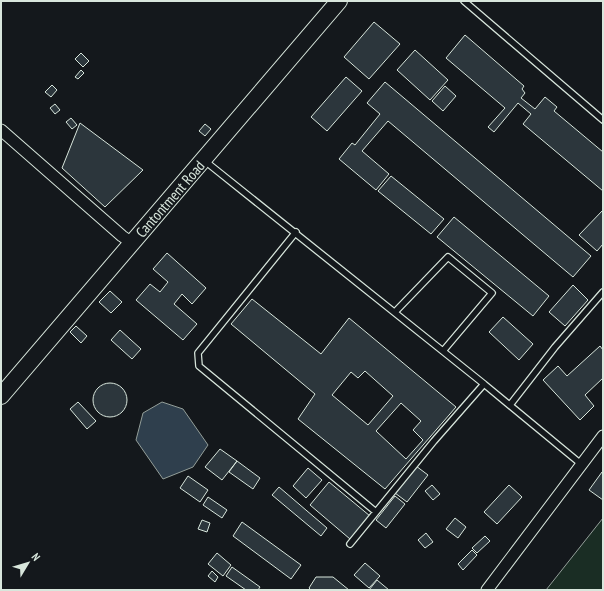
<svg xmlns="http://www.w3.org/2000/svg" width="604" height="591" font-family="'PT Sans Narrow',sans-serif">
<style>
.green{fill:#1a2d24;stroke:#939e99}
.water{fill:#2f3f4d;stroke:#939e99}
.building{fill:#2c363c;stroke:#d8e6dc;fill-rule:evenodd}
.lines{fill:none;stroke-linecap:round;stroke-linejoin:round}
.lane-casing{stroke:#d8e6dc;stroke-width:8}
.street-casing{stroke:#d8e6dc;stroke-width:13}
.secondary-casing{stroke:#d8e6dc;stroke-width:18}
.lane{stroke:#14181c;stroke-width:5.5}
.street{stroke:#14181c;stroke-width:11}
.secondary{stroke:#14181c;stroke-width:16}
.labels{text-anchor:middle;dominant-baseline:central;stroke-width:3;stroke-linejoin:round;paint-order:stroke}
.street-label{font-size:15px;fill:#d8e6dc;stroke:#14181c}
</style>
<rect width="100%" height="100%" fill="#14181c"/>
<path class="green" d="M603,518v72h-57z"/>
<path class="water" d="M162,402l21,7 25,36 -15,22 -30,12 -27,-39 7,-27z"/>
<path class="building" d="M374,22l26,22 -31,35 -25,-22z
M465,35l59,51 -2,3 3,4 -4,5 14,11 10,-12 12,10 -3,4 49,41v39l-80,-67 8,-10 -13,-11 -24,29 -6,-5 17,-19 -59,-50z
M415,50l33,30 -18,20 -33,-30z
M81,53l8,8 -6,6 -8,-8z
M81,70l3,3 -6,6 -3,-2z
M346,77l16,14 -35,40 -16,-14z
M385,82l206,174 -18,21 -185,-156 -26,30 27,23 -13,16 -37,-31 13,-16 3,2 25,-31 -13,-11z
M52,85l5,5 -6,7 -6,-5z
M445,86l11,10 -13,15 -11,-10z
M55,104l5,6 -5,4 -5,-6z
M71,118l6,7 -5,4 -6,-7z
M80,123l63,47 -38,37 -43,-39z
M205,124l6,5 -6,7 -6,-5z
M391,176l53,43 -13,15 -53,-43z
M603,210v34l-6,7 -18,-16z
M454,217l95,79 -16,20 -96,-79z
M167,253l39,35 -14,16 -10,-10 -8,10 23,20 -14,16 -47,-40 14,-16 10,8 8,-10 -15,-13z
M573,285l15,15 -23,26 -16,-14z
M110,291l12,11 -11,11 -12,-11z
M252,299l69,55 28,-36 107,89 -71,82 -87,-70 17,-25 -84,-70zM365,371l28,25 -25,29 -36,-30 19,-23 7,6zM401,403l20,18 -8,9 10,10 -17,19 -30,-28z
M503,317l30,27 -14,16 -30,-28z
M76,326l11,10 -6,7 -11,-11z
M120,330l21,19 -9,10 -21,-19z
M600,346l3,4v28l-18,17 9,11 -14,14 -37,-40 15,-14 9,10z
M93 400a17 17 0 1 1 34 0a17 17 0 1 1-34 0Z
M78,402l18,19 -9,8 -17,-20z
M220,449l17,12 -15,19 -17,-13z
M237,461l23,17 -7,11 -24,-17z
M416,466l12,9 -21,27 -12,-9z
M308,468l14,12 -16,18 -13,-12z
M602,472l1,1v27l-14,-10z
M188,476l20,14 -8,12 -20,-14z
M329,482l41,34 -20,23 -40,-34z
M432,485l8,9 -7,6 -8,-9z
M509,485l13,12 -25,27 -13,-12z
M279,487l48,41 -6,8 -49,-41z
M395,496l10,8 -19,24 -10,-8z
M208,497l19,13 -5,8 -19,-13z
M455,518l11,9 -8,11 -12,-9z
M202,520l8,3 -3,9 -9,-3z
M242,522l59,43 -10,14 -58,-43z
M426,533l7,9 -8,6 -7,-8z
M485,536l5,5 -13,12 -5,-5z
M472,550l5,5 -14,15 -5,-6z
M217,553l14,12 -8,11 -15,-12z
M365,563l15,13 -11,12 -15,-13z
M232,567l28,20 -2,3h-12l-20,-14z
M212,571l6,6 -3,5 -7,-6z
M316,577h17l16,13h-38l-2,-2z
M377,580l12,10h-20z"/>
<g class="lines">
<defs>
<path id="lane" d="M464,1l139,119
M205,159l5,6 274,219 -50,57 -84,103
M296,232l-98,121 1,13 177,146
M395,312l53,-55 44,36 -49,58
M484,384l97,80
M510,405l45,-58 48,-55"/>
<path id="street" d="M1,130l121,106 10,7
M487,590l116,-154"/>
<path id="secondary" d="M1,396l338,-395"/>
</defs>
<use href="#lane" class="lane-casing"/>
<use href="#street" class="street-casing"/>
<use href="#secondary" class="secondary-casing"/>
<use href="#lane" class="lane"/>
<use href="#street" class="street"/>
<use href="#secondary" class="secondary"/>
</g>
<g class="labels">
<g class="street-label">
<text transform="translate(170 199) rotate(-49)">Cantontment Road</text>
</g>
</g>
<rect width="604" height="591" fill="none" stroke="#d8e6dc" stroke-width="4"/>
<g transform="translate(28 563) rotate(52)" stroke="#14181c" stroke-width="3" paint-order="stroke">
<path d="M0-3L7 15L0 10L-7 15Z" fill="#d8e6dc"/>
<text y="-6" font-size="11" font-weight="bold" text-anchor="middle" fill="#d8e6dc">N</text>
</g>
</svg>
